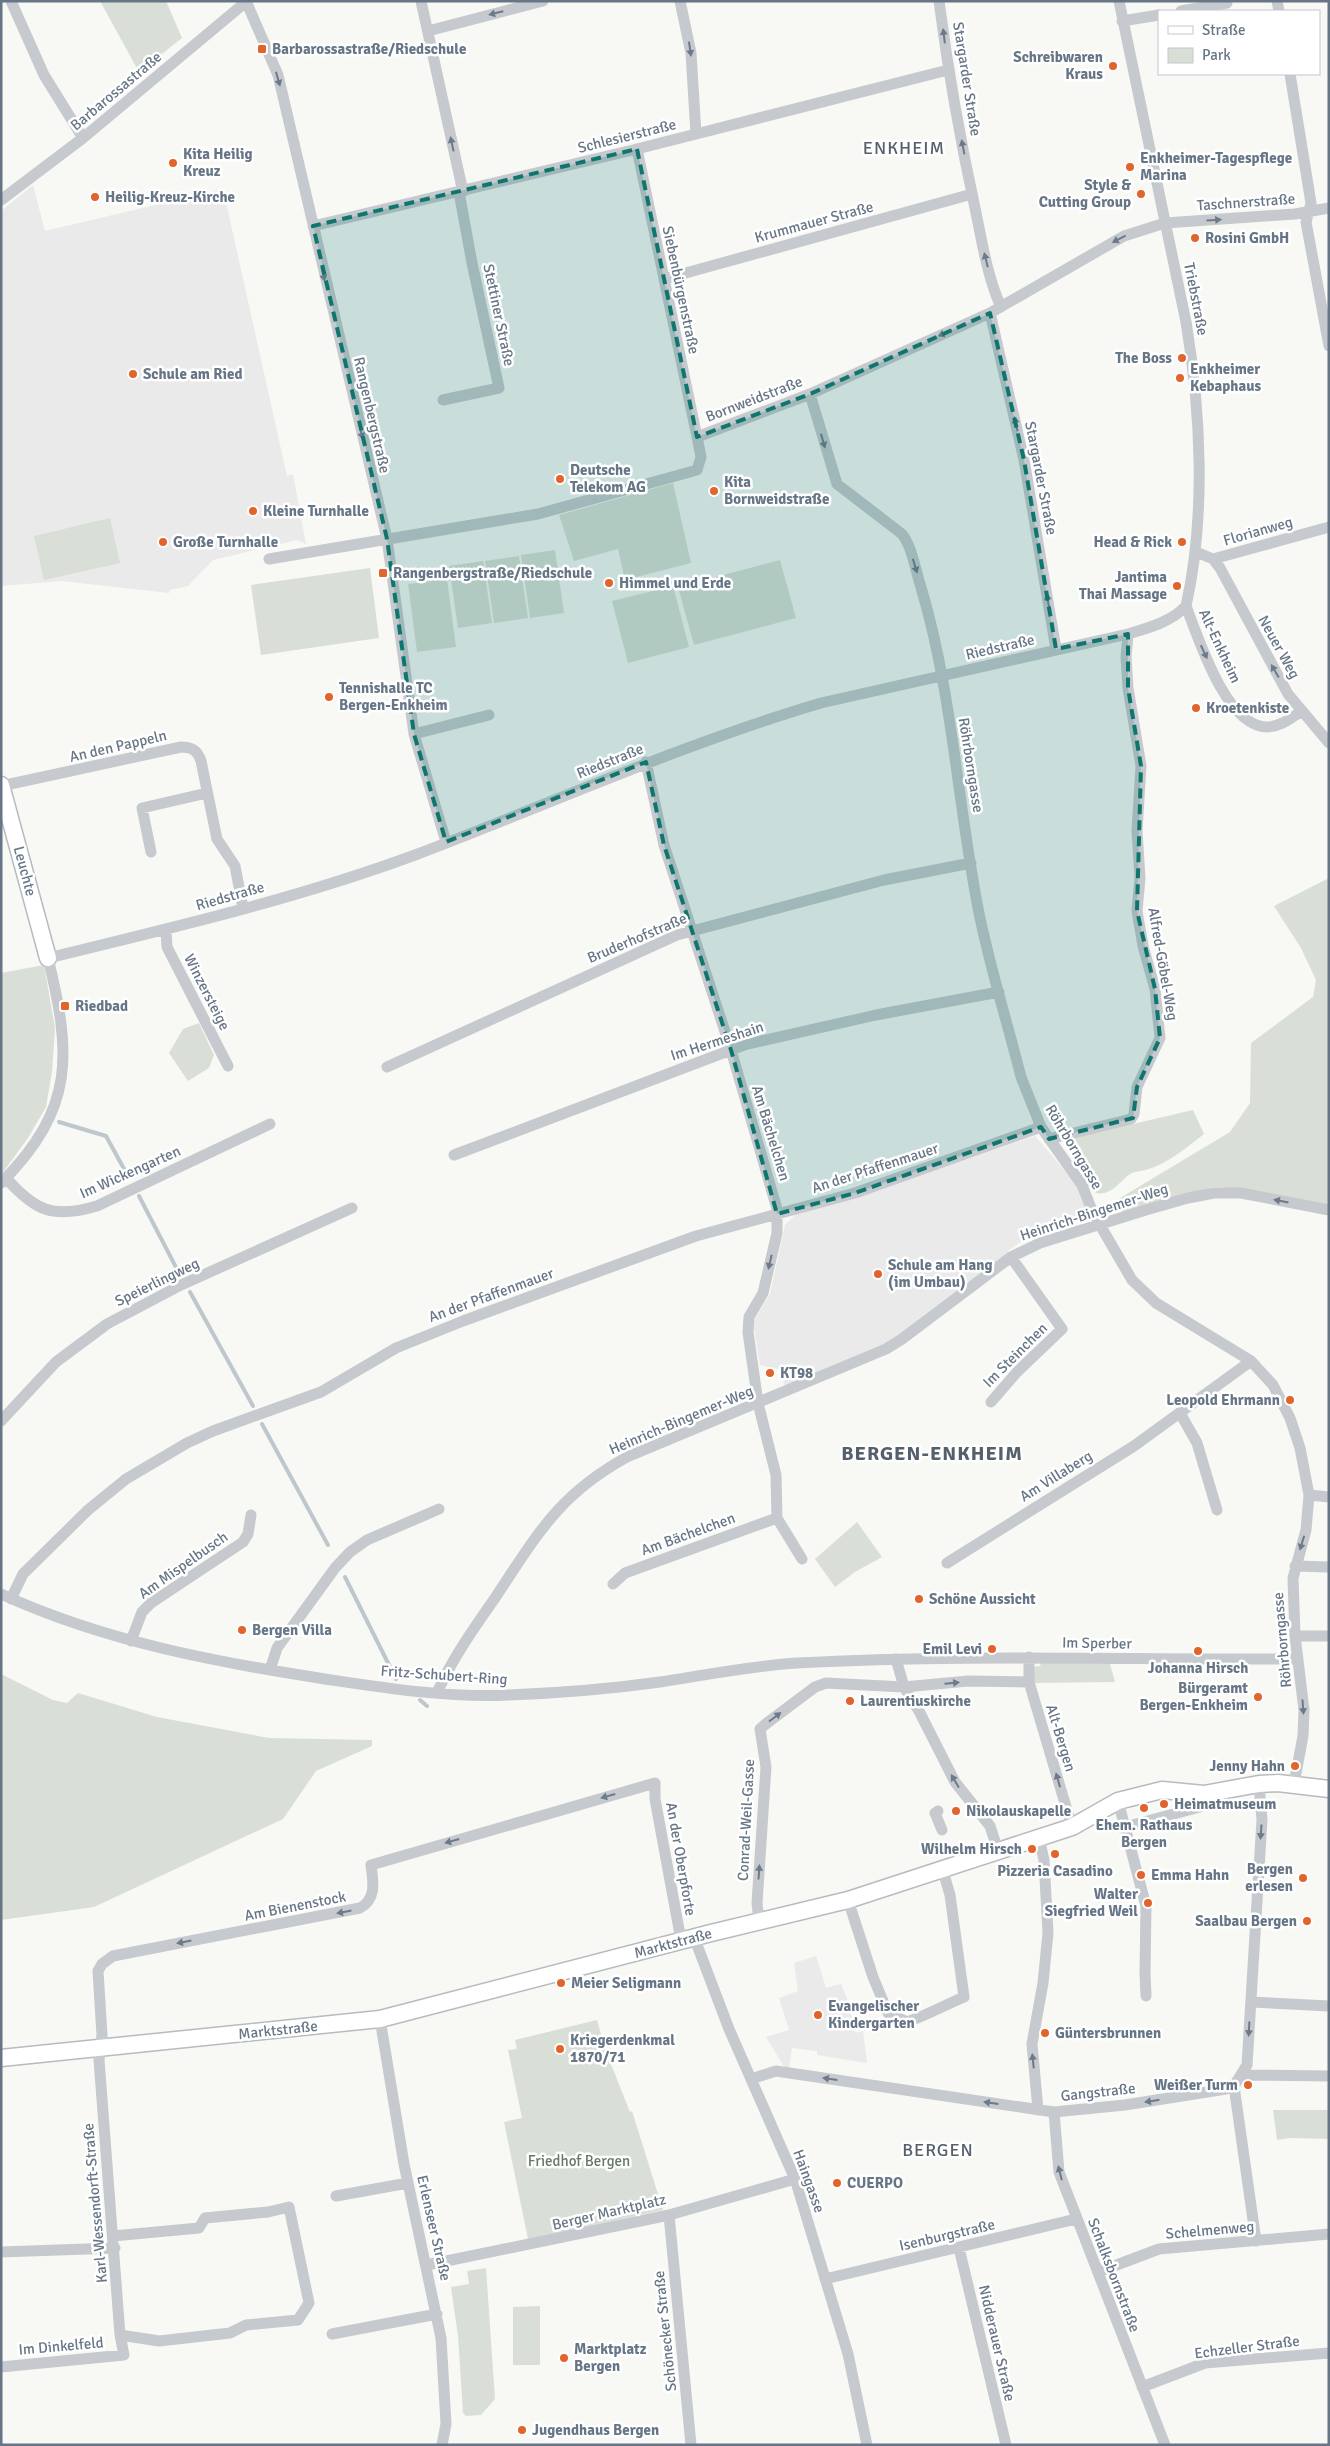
<svg xmlns="http://www.w3.org/2000/svg" width="1330" height="2446" font-family="Signika,sans-serif">
<style>
.built{fill:#e9eae9}
.green{fill:#d9dfd6}
.lines{fill:none;stroke-linecap:round;stroke-linejoin:round}
.stream{stroke:#bec7cc;stroke-width:4}
.secondary-casing{stroke:#b6bbc0;stroke-width:19}
.street{stroke:#c6c9cd;stroke-width:11}
.secondary{stroke:#fff;stroke-width:16}
.oneway{fill:#6c7a8a}
.marked{fill:#0f766e;fill-opacity:0.2;stroke:#0f766e;stroke-width:4;stroke-dasharray:10 6;stroke-linejoin:round}
.poi-dot{fill:#e1642c;stroke:#fff;stroke-width:2}
.labels{text-anchor:middle;dominant-baseline:central;stroke-width:5;stroke-linejoin:round;paint-order:stroke}
.poi-label{font-size:15px;font-weight:bold;fill:#677686;stroke:#fff;text-anchor:start}
.street-label{font-size:15px;fill:#677686;stroke:#fff}
.park-label{font-size:15px;fill:#657862;stroke:#fff}
.quarter-label{font-size:18px;letter-spacing:1px;fill:#55606b;stroke:#fff}
.district-label{font-size:20px;font-weight:bold;letter-spacing:1px;fill:#55606b;stroke:#fff}
</style>
<rect width="100%" height="100%" fill="#f8f8f5"/>
<path class="built" d="M33,185l12,46 178,-42 64,287 6,-2 13,70 -9,-4 -84,20 -25,26 -18,4 -1,3 -107,-12 -61,5v-375z
M1035,1136l44,51 6,19 -2,11 -3,4 -47,12 -25,18v3l-114,86 -108,48 -8,-19 -18,-4 -7,-43 17,-28 15,-69 11,-11 62,-17z
M816,1956l10,32 15,-4 7,17 7,32 8,-2 4,32 -50,-8v-4l-25,-3 -3,20 -5,-1 -18,-30 23,-7 -10,-32 19,-7 -4,-28z"/>
<path class="green" d="M100,1h66l16,37 -43,34z
M673,483l18,80 -66,17 -7,-31 -44,12 -15,-46z
M110,518l10,45 -76,17 -10,-44z
M555,550l9,63 -34,5 -9,-63z
M519,556l9,62 -34,5 -9,-62z
M780,560l16,58 -102,27 -16,-58z
M483,561l9,62 -34,5 -9,-62z
M370,568l9,70 -118,17 -10,-70z
M447,579l9,68 -39,5 -9,-68z
M673,586l16,61 -61,16 -16,-62z
M1329,878v329l-87,-18 -29,-2 -90,25 -8,-11 115,-69 20,-29 1,-60 62,-46 3,-17 -15,-32 -27,-42z
M44,965l11,63 -3,44 -6,35 -18,31 -27,37v-202z
M199,1023l15,32 -5,13 -21,13 -19,-28 14,-24z
M1193,1110l11,24c-17,13 -34,28 -55,35 -6,2 -14,2 -19,5 -11,8 -22,26 -38,17l-23,-38 1,-11 7,-5z
M857,1522l25,35 -27,15 -20,15 -20,-28z
M1041,1663l69,1 5,18 -81,1v-16l6,-1z
M1,1674l52,26 14,3 11,-10 79,24 112,21 103,2v6l-56,25 -33,48 -189,88 -93,13z
M597,2020l8,29 25,63 2,-1 31,99 -135,29 -24,-117 18,-4 -14,-68 9,-1 -2,-9z
M1273,2110h56v29l-39,-1 -13,2z
M486,2268l9,131 -14,16 -15,1 -3,-3 -5,-77 -7,-49 18,-3 -2,-13z
M540,2306v59h-27v-58z"/>
<g class="lines">
<path class="stream" d="M59,1122l47,14 23,42
M139,1196l41,79
M190,1292l63,114
M262,1424l66,121
M345,1577l51,102
M420,1700l7,6"/>
<defs>
<path id="secondary" d="M1,785l47,173
M1,2058l379,-39 331,-86 137,-33 224,-73 46,-26 44,-11 42,4 55,-10 19,-1 51,6"/>
</defs>
<use href="#secondary" class="secondary-casing"/>
<path class="street" d="M11,1l33,74 39,63
M246,1l32,74 109,464 27,195 32,108
M421,1l42,191
M680,1l11,52 5,81
M939,1c9,70 21,138 36,207 7,33 12,68 26,99
M1277,1l2,10
M1181,11l46,-8
M1122,21l37,-6
M428,31l115,-30
M1290,74l21,129 -5,19 23,124
M1,200l82,-62 164,-137
M313,226l324,-77 311,-79
M664,279l308,-85
M990,313l34,147 32,189
M810,394l27,90 65,50c10,13 13,34 18,50 32,105 37,216 58,324 11,57 29,113 43,169l20,50 41,58 11,28 39,67 24,23 95,58 22,24 17,33 10,30 9,47 -3,35 -13,48 2,58 9,74 -1,26 -9,48
M443,400l56,-12 -27,-125 -13,-71
M697,437l113,-43 180,-81 134,-77 41,-13 130,-9 34,-6
M1196,552l17,7 7,9 68,126 41,49
M269,559l269,-45 159,-44 4,-13 -4,-20 -60,-288
M1213,559l116,-32
M1186,606c12,31 40,121 81,121 13,0 24,-9 35,-16
M414,734l75,-19
M646,762l18,83 67,205 46,159v24l-14,60 -14,24 -1,15 10,71 18,72 1,43 25,41
M1,786l180,-39c11,0 16,3 20,14l16,78 18,27 8,42
M151,852l-9,-44 65,-15
M166,930l1,17 61,119
M387,1067l290,-132 207,-55 87,-17
M1049,1139l82,-20 3,-5 3,-27 23,-49 -5,-49 -12,-43 -6,-35 3,-33 -3,-47 4,-65 -13,-78 -2,-31 2,-23
M454,1155l290,-110 132,-30 123,-23
M6,1178c29,33 47,41 91,28l173,-82
M1,1183c75,-75 70,-130 47,-225 123,-30 248,-59 367,-103 135,-51 267,-111 406,-152l307,-69c20,-6 43,-12 58,-28 20,-89 15,-194 0,-284l-67,-321
M991,1402l26,-30 45,-43 -51,-72
M1180,1413l17,30 20,67
M1,1421l55,-59 51,-38 74,-39 171,-77
M1309,1495l20,2
M947,1563l187,-117 117,-85
M1295,1566l34,1
M613,1584l12,-11 152,-55
M1,1594c102,47 214,68 324,85 60,9 123,19 184,16 50,-2 101,-6 151,-13 45,-7 91,-16 137,-19 167,-9 334,-3 501,-4
M11,1599l12,-25 65,-64 38,-31 61,-36 26,-12 108,-39 75,-44 67,-27 233,-85 159,-43 186,-66
M1295,1636h34
M131,1641l11,-29 9,-9 92,-61 5,-8 3,-19
M1029,1657v25l43,145
M896,1659l8,28 15,24 36,71 35,44 8,25
M270,1670l7,-22 58,-80 15,-16 17,-12 72,-31
M437,1693c15,-34 37,-65 58,-95 42,-63 63,-103 132,-141l259,-108 16,-10 109,-82 29,-14 106,-33 42,-12 26,-5h27l88,17
M1118,1801l28,105 -1,67 1,23
M938,1811l-3,2 7,17
M1125,1827l82,-22 -3,-11
M848,1900l25,77 15,36 19,9c20,-7 38,-17 57,-25l-14,-102 -7,-24
M759,1921l-2,-18 9,-136 -6,-38 7,-6 48,-36 11,-4 78,4 64,-6 61,1
M694,1937l35,92 66,150 53,175 19,91
M1251,2002l78,4
M380,2019l24,145 37,174 5,86 -4,21
M1242,2075l87,1
M751,2079l25,-8 278,41 71,-7 101,-16 8,-3 13,-21 15,-245 -3,-36
M1234,2086l22,155
M1038,2110l-6,-66 11,-61 5,-50 -4,-73 -5,-22
M1054,2112l5,60 106,273
M336,2196l72,-13
M669,2215l22,230
M113,2236l86,-8 6,-10 63,-6 21,-5 20,96 -11,17 -52,5 -16,8 -71,8 -39,-6
M959,2248l47,197
M1,2252l114,-4
M427,2265l242,-50 126,-36
M1098,2272l61,-23 170,-15
M825,2279l251,-60
M332,2334l105,-20
M1,2367l123,-12 -4,-20 -21,-275 3,-25 -4,-64 4,-7 11,-8 247,-48c17,-9 13,-27 11,-43l284,-82v16l26,141
M1142,2387l63,-24 124,-10"/>
<use href="#secondary" class="secondary"/>
</g>
<defs><path id="oneway-solid" d="M-6-.8H1V-3.2L6.5 0L1 3.2V.8H-6Z" transform="scale(1.25)"/></defs>
<g class="oneway">
<use href="#oneway-solid" transform="translate(496 13) rotate(166)"/>
<use href="#oneway-solid" transform="translate(944 36) rotate(-97)"/>
<use href="#oneway-solid" transform="translate(690 49) rotate(82)"/>
<use href="#oneway-solid" transform="translate(278 79) rotate(74)"/>
<use href="#oneway-solid" transform="translate(452 144) rotate(-102)"/>
<use href="#oneway-solid" transform="translate(963 147) rotate(-101)"/>
<use href="#oneway-solid" transform="translate(1214 220) rotate(-4)"/>
<use href="#oneway-solid" transform="translate(1119 239) rotate(153)"/>
<use href="#oneway-solid" transform="translate(986 260) rotate(-104)"/>
<use href="#oneway-solid" transform="translate(323 274) rotate(77)"/>
<use href="#oneway-solid" transform="translate(945 333) rotate(156)"/>
<use href="#oneway-solid" transform="translate(1016 424) rotate(-103)"/>
<use href="#oneway-solid" transform="translate(361 432) rotate(77)"/>
<use href="#oneway-solid" transform="translate(823 441) rotate(74)"/>
<use href="#oneway-solid" transform="translate(915 566) rotate(73)"/>
<use href="#oneway-solid" transform="translate(1048 601) rotate(-100)"/>
<use href="#oneway-solid" transform="translate(1204 652) rotate(65)"/>
<use href="#oneway-solid" transform="translate(1275 671) rotate(-120)"/>
<use href="#oneway-solid" transform="translate(1281 1201) rotate(-169)"/>
<use href="#oneway-solid" transform="translate(770 1262) rotate(103)"/>
<use href="#oneway-solid" transform="translate(1302 1543) rotate(107)"/>
<use href="#oneway-solid" transform="translate(952 1683) rotate(-5)"/>
<use href="#oneway-solid" transform="translate(1303 1707) rotate(86)"/>
<use href="#oneway-solid" transform="translate(775 1717) rotate(-37)"/>
<use href="#oneway-solid" transform="translate(1058 1780) rotate(-106)"/>
<use href="#oneway-solid" transform="translate(955 1781) rotate(-121)"/>
<use href="#oneway-solid" transform="translate(608 1796) rotate(164)"/>
<use href="#oneway-solid" transform="translate(1261 1832) rotate(94)"/>
<use href="#oneway-solid" transform="translate(452 1841) rotate(164)"/>
<use href="#oneway-solid" transform="translate(759 1872) rotate(-86)"/>
<use href="#oneway-solid" transform="translate(344 1912) rotate(169)"/>
<use href="#oneway-solid" transform="translate(184 1942) rotate(169)"/>
<use href="#oneway-solid" transform="translate(1249 2029) rotate(93)"/>
<use href="#oneway-solid" transform="translate(1033 2061) rotate(-96)"/>
<use href="#oneway-solid" transform="translate(830 2079) rotate(-172)"/>
<use href="#oneway-solid" transform="translate(1152 2101) rotate(171)"/>
<use href="#oneway-solid" transform="translate(991 2103) rotate(-172)"/>
<use href="#oneway-solid" transform="translate(1060 2173) rotate(-104)"/>
</g>
<path class="marked" d="M637,149l60,288 113,-43 180,-81 34,147 32,189 72,-15v54l13,78 -4,145 18,78 5,49 -23,49 -4,31 -84,21 -8,-12 -186,66 -78,21 -46,-164 -67,-205 -18,-83 -200,80 -32,-108 -27,-195 -74,-313z"/>
<g class="poi-dot">
<rect x="257" y="44" width="10" height="10" rx="2.5"/>
<circle cx="1113" cy="66" r="5"/>
<circle cx="173" cy="163" r="5"/>
<circle cx="1130" cy="167" r="5"/>
<circle cx="1141" cy="194" r="5"/>
<circle cx="95" cy="197" r="5"/>
<circle cx="1195" cy="238" r="5"/>
<circle cx="1182" cy="358" r="5"/>
<circle cx="133" cy="374" r="5"/>
<circle cx="1180" cy="378" r="5"/>
<circle cx="560" cy="479" r="5"/>
<circle cx="714" cy="491" r="5"/>
<circle cx="253" cy="511" r="5"/>
<circle cx="163" cy="542" r="5"/>
<circle cx="1182" cy="542" r="5"/>
<rect x="378" y="568" width="10" height="10" rx="2.5"/>
<circle cx="609" cy="583" r="5"/>
<circle cx="1177" cy="586" r="5"/>
<circle cx="329" cy="697" r="5"/>
<circle cx="1196" cy="708" r="5"/>
<rect x="60" y="1001" width="10" height="10" rx="2.5"/>
<circle cx="878" cy="1274" r="5"/>
<circle cx="770" cy="1373" r="5"/>
<circle cx="1290" cy="1400" r="5"/>
<circle cx="919" cy="1599" r="5"/>
<circle cx="242" cy="1630" r="5"/>
<circle cx="992" cy="1649" r="5"/>
<circle cx="1198" cy="1651" r="5"/>
<circle cx="1258" cy="1697" r="5"/>
<circle cx="850" cy="1701" r="5"/>
<circle cx="1295" cy="1766" r="5"/>
<circle cx="1164" cy="1804" r="5"/>
<circle cx="1144" cy="1808" r="5"/>
<circle cx="956" cy="1811" r="5"/>
<circle cx="1032" cy="1849" r="5"/>
<circle cx="1055" cy="1854" r="5"/>
<circle cx="1141" cy="1875" r="5"/>
<circle cx="1303" cy="1878" r="5"/>
<circle cx="1148" cy="1903" r="5"/>
<circle cx="1307" cy="1921" r="5"/>
<circle cx="561" cy="1983" r="5"/>
<circle cx="818" cy="2015" r="5"/>
<circle cx="1045" cy="2033" r="5"/>
<circle cx="560" cy="2049" r="5"/>
<circle cx="1248" cy="2085" r="5"/>
<circle cx="837" cy="2183" r="5"/>
<circle cx="564" cy="2358" r="5"/>
<circle cx="522" cy="2430" r="5"/>
</g>
<g class="labels">
<g class="poi-label">
<text x="272" y="49">Barbarossastraße/Riedschule</text>
<text x="1103" y="57" text-anchor="end">Schreibwaren<tspan x="1103" dy="17">Kraus</tspan></text>
<text x="183" y="154">Kita Heilig<tspan x="183" dy="17">Kreuz</tspan></text>
<text x="1140" y="158">Enkheimer-Tagespflege<tspan x="1140" dy="17">Marina</tspan></text>
<text x="1131" y="185" text-anchor="end">Style &amp;<tspan x="1131" dy="17">Cutting Group</tspan></text>
<text x="105" y="197">Heilig-Kreuz-Kirche</text>
<text x="1205" y="238">Rosini GmbH</text>
<text x="1172" y="358" text-anchor="end">The Boss</text>
<text x="1190" y="369">Enkheimer<tspan x="1190" dy="17">Kebaphaus</tspan></text>
<text x="143" y="374">Schule am Ried</text>
<text x="570" y="470">Deutsche<tspan x="570" dy="17">Telekom AG</tspan></text>
<text x="724" y="482">Kita<tspan x="724" dy="17">Bornweidstraße</tspan></text>
<text x="263" y="511">Kleine Turnhalle</text>
<text x="173" y="542">Große Turnhalle</text>
<text x="1172" y="542" text-anchor="end">Head &amp; Rick</text>
<text x="393" y="573">Rangenbergstraße/Riedschule</text>
<text x="1167" y="577" text-anchor="end">Jantima<tspan x="1167" dy="17">Thai Massage</tspan></text>
<text x="619" y="583">Himmel und Erde</text>
<text x="339" y="688">Tennishalle TC<tspan x="339" dy="17">Bergen-Enkheim</tspan></text>
<text x="1206" y="708">Kroetenkiste</text>
<text x="75" y="1006">Riedbad</text>
<text x="888" y="1265">Schule am Hang<tspan x="888" dy="17">(im Umbau)</tspan></text>
<text x="780" y="1373">KT98</text>
<text x="1280" y="1400" text-anchor="end">Leopold Ehrmann</text>
<text x="929" y="1599">Schöne Aussicht</text>
<text x="252" y="1630">Bergen Villa</text>
<text x="982" y="1649" text-anchor="end">Emil Levi</text>
<text x="1198" y="1668" text-anchor="middle">Johanna Hirsch</text>
<text x="1248" y="1688" text-anchor="end">Bürgeramt<tspan x="1248" dy="17">Bergen-Enkheim</tspan></text>
<text x="860" y="1701">Laurentiuskirche</text>
<text x="1285" y="1766" text-anchor="end">Jenny Hahn</text>
<text x="1174" y="1804">Heimatmuseum</text>
<text x="966" y="1811">Nikolauskapelle</text>
<text x="1144" y="1825" text-anchor="middle">Ehem. Rathaus<tspan x="1144" dy="17">Bergen</tspan></text>
<text x="1022" y="1849" text-anchor="end">Wilhelm Hirsch</text>
<text x="1293" y="1869" text-anchor="end">Bergen<tspan x="1293" dy="17">erlesen</tspan></text>
<text x="1055" y="1871" text-anchor="middle">Pizzeria Casadino</text>
<text x="1151" y="1875">Emma Hahn</text>
<text x="1138" y="1894" text-anchor="end">Walter<tspan x="1138" dy="17">Siegfried Weil</tspan></text>
<text x="1297" y="1921" text-anchor="end">Saalbau Bergen</text>
<text x="571" y="1983">Meier Seligmann</text>
<text x="828" y="2006">Evangelischer<tspan x="828" dy="17">Kindergarten</tspan></text>
<text x="1055" y="2033">Güntersbrunnen</text>
<text x="570" y="2040">Kriegerdenkmal<tspan x="570" dy="17">1870/71</tspan></text>
<text x="1238" y="2085" text-anchor="end">Weißer Turm</text>
<text x="847" y="2183">CUERPO</text>
<text x="574" y="2349">Marktplatz<tspan x="574" dy="17">Bergen</tspan></text>
<text x="532" y="2430">Jugendhaus Bergen</text>
</g>
<g class="street-label">
<text transform="translate(967 79) rotate(81)">Stargarder Straße</text>
<text transform="translate(116 91) rotate(-40)">Barbarossastraße</text>
<text transform="translate(627 136) rotate(-14)">Schlesierstraße</text>
<text transform="translate(1246 202) rotate(-4)">Taschnerstraße</text>
<text transform="translate(814 222) rotate(-15)">Krummauer Straße</text>
<text transform="translate(681 290) rotate(78)">Siebenbürgenstraße</text>
<text transform="translate(1196 299) rotate(79)">Triebstraße</text>
<text transform="translate(499 315) rotate(78)">Stettiner Straße</text>
<text transform="translate(754 399) rotate(-21)">Bornweidstraße</text>
<text transform="translate(372 415) rotate(77)">Rangenbergstraße</text>
<text transform="translate(1041 478) rotate(79)">Stargarder Straße</text>
<text transform="translate(1258 531) rotate(-16)">Florianweg</text>
<text transform="translate(1220 646) rotate(65)">Alt-Enkheim</text>
<text transform="translate(1000 647) rotate(-13)">Riedstraße</text>
<text transform="translate(1279 647) rotate(61)">Neuer Weg</text>
<text transform="translate(118 746) rotate(-13)">An den Pappeln</text>
<text transform="translate(610 761) rotate(-22)">Riedstraße</text>
<text transform="translate(971 765) rotate(81)">Röhrborngasse</text>
<text transform="translate(25 871) rotate(75)">Leuchte</text>
<text transform="translate(230 896) rotate(-16)">Riedstraße</text>
<text transform="translate(637 938) rotate(-23)">Bruderhofstraße</text>
<text transform="translate(1163 964) rotate(80)">Alfred-Göbel-Weg</text>
<text transform="translate(207 992) rotate(63)">Winzersteige</text>
<text transform="translate(717 1041) rotate(-18)">Im Hermeshain</text>
<text transform="translate(771 1133) rotate(73)">Am Bächelchen</text>
<text transform="translate(1074 1147) rotate(59)">Röhrborngasse</text>
<text transform="translate(875 1168) rotate(-18)">An der Pfaffenmauer</text>
<text transform="translate(130 1172) rotate(-24)">Im Wickengarten</text>
<text transform="translate(1094 1212) rotate(-18)">Heinrich-Bingemer-Weg</text>
<text transform="translate(157 1282) rotate(-26)">Speierlingweg</text>
<text transform="translate(491 1295) rotate(-20)">An der Pfaffenmauer</text>
<text transform="translate(1015 1355) rotate(-45)">Im Steinchen</text>
<text transform="translate(681 1420) rotate(-23)">Heinrich-Bingemer-Weg</text>
<text transform="translate(1056 1476) rotate(-32)">Am Villaberg</text>
<text transform="translate(688 1534) rotate(-20)">Am Bächelchen</text>
<text transform="translate(183 1565) rotate(-35)">Am Mispelbusch</text>
<text transform="translate(1282 1640) rotate(-95)">Röhrborngasse</text>
<text transform="translate(1097 1643) rotate(1)">Im Sperber</text>
<text transform="translate(444 1675) rotate(4)">Fritz-Schubert-Ring</text>
<text transform="translate(1061 1738) rotate(73)">Alt-Bergen</text>
<text transform="translate(746 1820) rotate(-87)">Conrad-Weil-Gasse</text>
<text transform="translate(681 1859) rotate(80)">An der Oberpforte</text>
<text transform="translate(295 1906) rotate(-11)">Am Bienenstock</text>
<text transform="translate(673 1943) rotate(-15)">Marktstraße</text>
<text transform="translate(278 2030) rotate(-6)">Marktstraße</text>
<text transform="translate(1098 2092) rotate(-6)">Gangstraße</text>
<text transform="translate(809 2181) rotate(70)">Haingasse</text>
<text transform="translate(95 2203) rotate(-95)">Karl-Wessendorft-Straße</text>
<text transform="translate(609 2212) rotate(-13)">Berger Marktplatz</text>
<text transform="translate(434 2228) rotate(77)">Erlenseer Straße</text>
<text transform="translate(1210 2230) rotate(-5)">Schelmenweg</text>
<text transform="translate(947 2235) rotate(-13)">Isenburgstraße</text>
<text transform="translate(1114 2275) rotate(69)">Schalksbornstraße</text>
<text transform="translate(665 2331) rotate(-96)">Schönecker Straße</text>
<text transform="translate(997 2343) rotate(77)">Nidderauer Straße</text>
<text transform="translate(61 2346) rotate(-5)">Im Dinkelfeld</text>
<text transform="translate(1247 2347) rotate(-7)">Echzeller Straße</text>
</g>
<g class="park-label">
<text x="579" y="2161">Friedhof Bergen</text>
</g>
<g class="quarter-label">
<text x="904" y="148">ENKHEIM</text>
<text x="938" y="2150">BERGEN</text>
</g>
<g class="district-label">
<text x="932" y="1453">BERGEN-ENKHEIM</text>
</g>
</g>
<rect width="1330" height="2446" fill="none" stroke="#677686" stroke-width="5"/>
<rect x="1158" y="10" width="162" height="65" fill="#ffffff" stroke="#c2c8cf"/>
<rect x="1168" y="26" width="25" height="8" fill="#ffffff" stroke="#c2c8cf"/>
<text x="1202" y="35" font-size="15" fill="#677686">Straße</text>
<rect x="1168" y="48" width="25" height="15" fill="#d9dfd6" stroke="#c2c8cf"/>
<text x="1202" y="60" font-size="15" fill="#677686">Park</text>
</svg>
